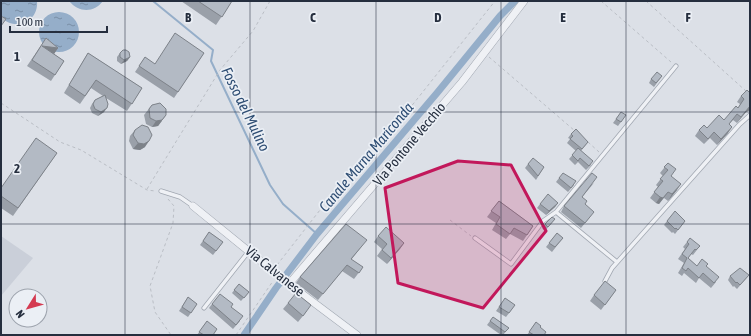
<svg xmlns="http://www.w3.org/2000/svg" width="751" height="336" font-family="'Asap Condensed',sans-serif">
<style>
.built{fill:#cacfd9}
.water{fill:url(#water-ripples)}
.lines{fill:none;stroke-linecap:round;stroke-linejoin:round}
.stream{stroke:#95aec9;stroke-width:2}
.canal{stroke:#95aec9;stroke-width:7}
.service-casing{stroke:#a1a7b1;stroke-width:5}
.minor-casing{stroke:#a1a7b1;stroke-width:8}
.path{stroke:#babec5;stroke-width:1;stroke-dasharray:3 3;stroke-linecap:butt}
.service{stroke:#eff1f5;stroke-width:3.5}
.minor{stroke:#eff1f5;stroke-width:7}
.wall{fill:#9aa0a9}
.shaded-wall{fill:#7d8289}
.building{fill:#b3bac4;stroke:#7d8289}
.marked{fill:#c2185b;fill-opacity:0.2;stroke:#c2185b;stroke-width:3;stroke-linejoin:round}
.grid{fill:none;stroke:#252e3e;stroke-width:1;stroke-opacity:0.55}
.labels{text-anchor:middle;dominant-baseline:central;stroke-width:3.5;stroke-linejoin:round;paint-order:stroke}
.street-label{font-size:14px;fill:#252e3e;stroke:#ebeff5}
.water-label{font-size:15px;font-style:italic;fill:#2e4d73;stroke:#ebeff5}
.grid-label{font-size:13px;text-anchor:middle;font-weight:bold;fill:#252e3e;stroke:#ebeff5;stroke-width:3.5;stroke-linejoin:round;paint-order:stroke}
</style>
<defs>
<pattern id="water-ripples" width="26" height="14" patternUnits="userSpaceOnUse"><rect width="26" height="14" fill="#95aec9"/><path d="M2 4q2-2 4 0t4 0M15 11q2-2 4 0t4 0" fill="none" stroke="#798ea5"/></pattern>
</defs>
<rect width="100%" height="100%" fill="#dce0e7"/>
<path class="built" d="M1,236l32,22 -32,38z"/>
<path class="water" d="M1,1h36c2,21 -22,31 -36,16z
M69,1h34c-9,12 -24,12 -34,0z
M39 32a20 20 0 1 1 40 0a20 20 0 1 1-40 0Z"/>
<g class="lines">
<path class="stream" d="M153,1l60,49 -2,11 59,124 13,19 34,30"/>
<path class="canal" d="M244,335l32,-47 41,-54 120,-141 63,-77 15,-15"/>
<defs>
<path id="service" d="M161,191l19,6 13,9
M556,212l120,-146
M475,238l36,26 32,-43 13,-9 61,50
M605,281l7,-13 127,-143 11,-10
M204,308l45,-57"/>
<path id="minor" d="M193,206l96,78 68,51
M289,284l173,-202 62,-81"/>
</defs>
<use href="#service" class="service-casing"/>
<use href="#minor" class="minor-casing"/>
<path class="path" d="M601,1l70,61
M646,1l101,91
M489,57l86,74
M1,103l59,39 21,8 66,40 8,1
M588,142l11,10
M147,189l73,-119 33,-39 17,-30
M168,199l6,7 -1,17 -23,63 5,26 16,23
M450,220l21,16
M277,265l43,-55 8,-13 29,-29 57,-65 81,-102
M236,335l37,-54"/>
<use href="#service" class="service"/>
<use href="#minor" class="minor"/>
</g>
<path class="wall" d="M181,1h51l-16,24z
M42,44l16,4 -4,6 10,7 -13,20 -24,-15z
M88,53l54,35 -15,23 -21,-13 -2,14 -6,4 -6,-3 -2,-5 2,-4 3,-4 8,-4 -12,-8 -11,16 -16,-11 19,-32z
M120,53l10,4 -3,4 -6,3 -4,-3v-4z
M204,53l-30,45 -39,-26 10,-15 9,7z
M662,76l-8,11 -5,-4 2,-4z
M750,93v17l-4,2 -9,11 -4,-3 -4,4 -1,9 -11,12 -7,-7 -6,6 -9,-8 4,-6 8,-2 17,-8 14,-12 2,-4 -3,-2 4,-6z
M152,105l10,16 -4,5 -6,1 -6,-3 -2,-9z
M621,112l5,3 -8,11 -5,-3z
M135,130l10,17 -5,3 -7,-1 -4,-8 1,-5z
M571,134l17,8 -7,9 10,14 -5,5 -8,-8 -3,3 -6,-6 7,-8 -9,-8 3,-4 -2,-1z
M57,153l-44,63 -12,-8v-20z
M668,163l3,13 6,14 -9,11 -4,-3 -5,6 -3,-1 -6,-5 8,-11 -2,-2 7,-9 -3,-3z
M528,164l16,3 -8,13 -11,-12z
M559,178l15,7 -6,7 -12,-10z
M594,183l-12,14 8,20 -9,11 -20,-16 3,-6z
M499,201l34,25 -10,15 -13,-7 -4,5 -14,-9 4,-7 -9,-6z
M558,203l-3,4 -9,8 -9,-7 3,-4z
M555,219l-10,12 -3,-3 3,-4z
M667,221h18l-10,13 -2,-2 -1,1 -8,-8z
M209,232l14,10 -10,13 -13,-10z
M557,233l6,5 -11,14 -6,-5z
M378,236l26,7 -17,21 -10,-8 5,-7 -8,-7z
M687,242l13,4 -7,9 -2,-1 -3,4 9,8h9l10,16 -5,6 -12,-10 -3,5 -12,-10 -2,3 -4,-3 6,-10 -6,-4 7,-10 -2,-2z
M362,246l-11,14 12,7 -9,12 -12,-8 -24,29 -22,-17 4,-6z
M749,275l-12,14 -3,-3 -1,1 -5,-7 2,-4z
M239,284l10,8 -8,9 -9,-8z
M616,290l-15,20 -11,-9 4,-6z
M188,297l9,7 -9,13 -9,-6z
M505,298l10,7 -9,12 -10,-6z
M288,303l19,8 -9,11 -15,-13z
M212,304l19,3 9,14 -7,8 -24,-21z
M493,317l16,11 -6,7h-2l-14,-10z
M207,321l6,14h-16z
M536,322l4,5 4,8h-17z"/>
<path class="shaded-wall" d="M42,46l16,2 -4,6z
M130,57l-3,4 -6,3 3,-4z
M750,106v4l-4,2 -9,11 4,-6z
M107,108l-3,4 -6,4 3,-4z
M166,115l-8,11 -6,1 4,-6z
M732,127l-4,6 -11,12 4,-6z
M149,141l-4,6 -5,3 -7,-1 5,-6z
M681,184l-4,6 -9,11 4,-7z
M668,192l-9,12 -3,-1 4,-6z
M558,203l-3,4 -9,8 3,-4z
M404,243l-4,6 -13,15 4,-6z"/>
<path class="building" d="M198,1h34l-10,16z
M1,16l5,3 -5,7z
M175,33l29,20 -26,39 -39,-26 6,-9 10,7z
M46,38l12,10 -16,-2 22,15 -9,14 -23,-15z
M123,50h3l3,2 1,5 -6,3 -4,-3v-4z
M88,53l54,35 -10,16 -36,-24 -11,16 -16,-11z
M657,72l5,4 -6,7 -5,-4z
M747,90l3,3v13l-9,11 -4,-3 -8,10 3,3 -11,12 -7,-7 -6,7 -9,-9 5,-5 3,3 12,-13 5,5 12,-14 2,2 6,-9 -3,-3z
M105,95l3,9 -1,4 -6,4 -6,-3 -2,-5 2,-4z
M160,103l6,6v6l-4,5 -6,1 -6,-3 -1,-9 3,-4z
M621,112l5,3 -5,7 -5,-3z
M142,125l6,2 4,8 -3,6 -5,3 -6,-1 -5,-8 2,-5z
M576,129l12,13 -6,7 -12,-10 3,-3 -2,-2z
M36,138l21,15 -39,55 -17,-12v-8z
M578,148l15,13 -4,5 -9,-8 -2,3 -6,-6z
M533,158l11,9 -6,9 -10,-12z
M668,163l8,6 -5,7 10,8 -9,10 -4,-2 -5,6 -3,-1 -6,-5 9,-11 -3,-2 8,-9 -4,-3z
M563,173l13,8 -5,7 -12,-10z
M592,173l5,4 -15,20 5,4 -2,3 9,8 -9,11 -21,-17z
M548,194l10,9 -9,8 -9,-7z
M499,201l34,25 -6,9 -13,-7 -4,6 -14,-10 4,-7 -9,-6z
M675,211l10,10 -7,9 -2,-2 -1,1 -8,-8z
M552,217l3,2 -7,8 -3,-3z
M346,224l21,16 -16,19 12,8 -4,6 -12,-8 -24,29 -23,-17z
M386,227l18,16 -13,15 -9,-8 5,-6 -9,-8z
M209,232l14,10 -7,9 -13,-10z
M557,233l6,5 -8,9 -6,-4z
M690,238l10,8 -4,4 -1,-1 -7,9 9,8 5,-7 6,5 -2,2 13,11 -5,6 -11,-10 -4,5 -11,-10 -2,3 -4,-3 5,-10 -5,-4 7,-10 -2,-2z
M740,268l9,7 -9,10 -3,-3 -1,1 -6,-7z
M605,281l11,9 -11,15 -11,-10z
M239,284l10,8 -5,6 -10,-8z
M296,293l15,12 -8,11 -15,-13z
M220,294l13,10 -2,3 12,9 -7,9 -24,-21z
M188,297l9,7 -6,9 -9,-6z
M505,298l10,7 -6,8 -10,-6z
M493,317l16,11 -4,4 -15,-11z
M207,321l10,8 -4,6h-9l-5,-3z
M536,322l5,4 -1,1 6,5 -2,3h-10l-5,-3z"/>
<path class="marked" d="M458,161l53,4 35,66 -63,77 -85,-25 -13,-95z"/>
<path class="grid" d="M125,1v334M250,1v334M376,1v334M501,1v334M626,1v334M1,112h749M1,224h749"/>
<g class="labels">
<g class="street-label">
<text transform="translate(409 144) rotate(-50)">Via Pontone Vecchio</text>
<text transform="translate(275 271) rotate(39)">Via Calvanese</text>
</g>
<g class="water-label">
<text transform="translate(246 109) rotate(64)">Fosso del Mulino</text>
<text transform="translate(366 157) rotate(-50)">Canale Marna Mariconda</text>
</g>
</g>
<g class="grid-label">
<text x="188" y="22">B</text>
<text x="313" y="22">C</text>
<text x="438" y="22">D</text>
<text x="563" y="22">E</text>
<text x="688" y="22">F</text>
<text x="17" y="61">1</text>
<text x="17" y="173">2</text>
</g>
<rect width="751" height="336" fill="none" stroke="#252e3e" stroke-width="4"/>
<g transform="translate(28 308) rotate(233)"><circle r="19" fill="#ebeff5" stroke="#9ca2ac"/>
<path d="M0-3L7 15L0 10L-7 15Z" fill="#d43a51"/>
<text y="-6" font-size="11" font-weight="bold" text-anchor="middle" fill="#252e3e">N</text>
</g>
<path d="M10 26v6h97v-6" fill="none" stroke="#252e3e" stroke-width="2"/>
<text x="16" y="26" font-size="12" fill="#252e3e" stroke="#ebeff5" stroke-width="3" paint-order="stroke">100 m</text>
</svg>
